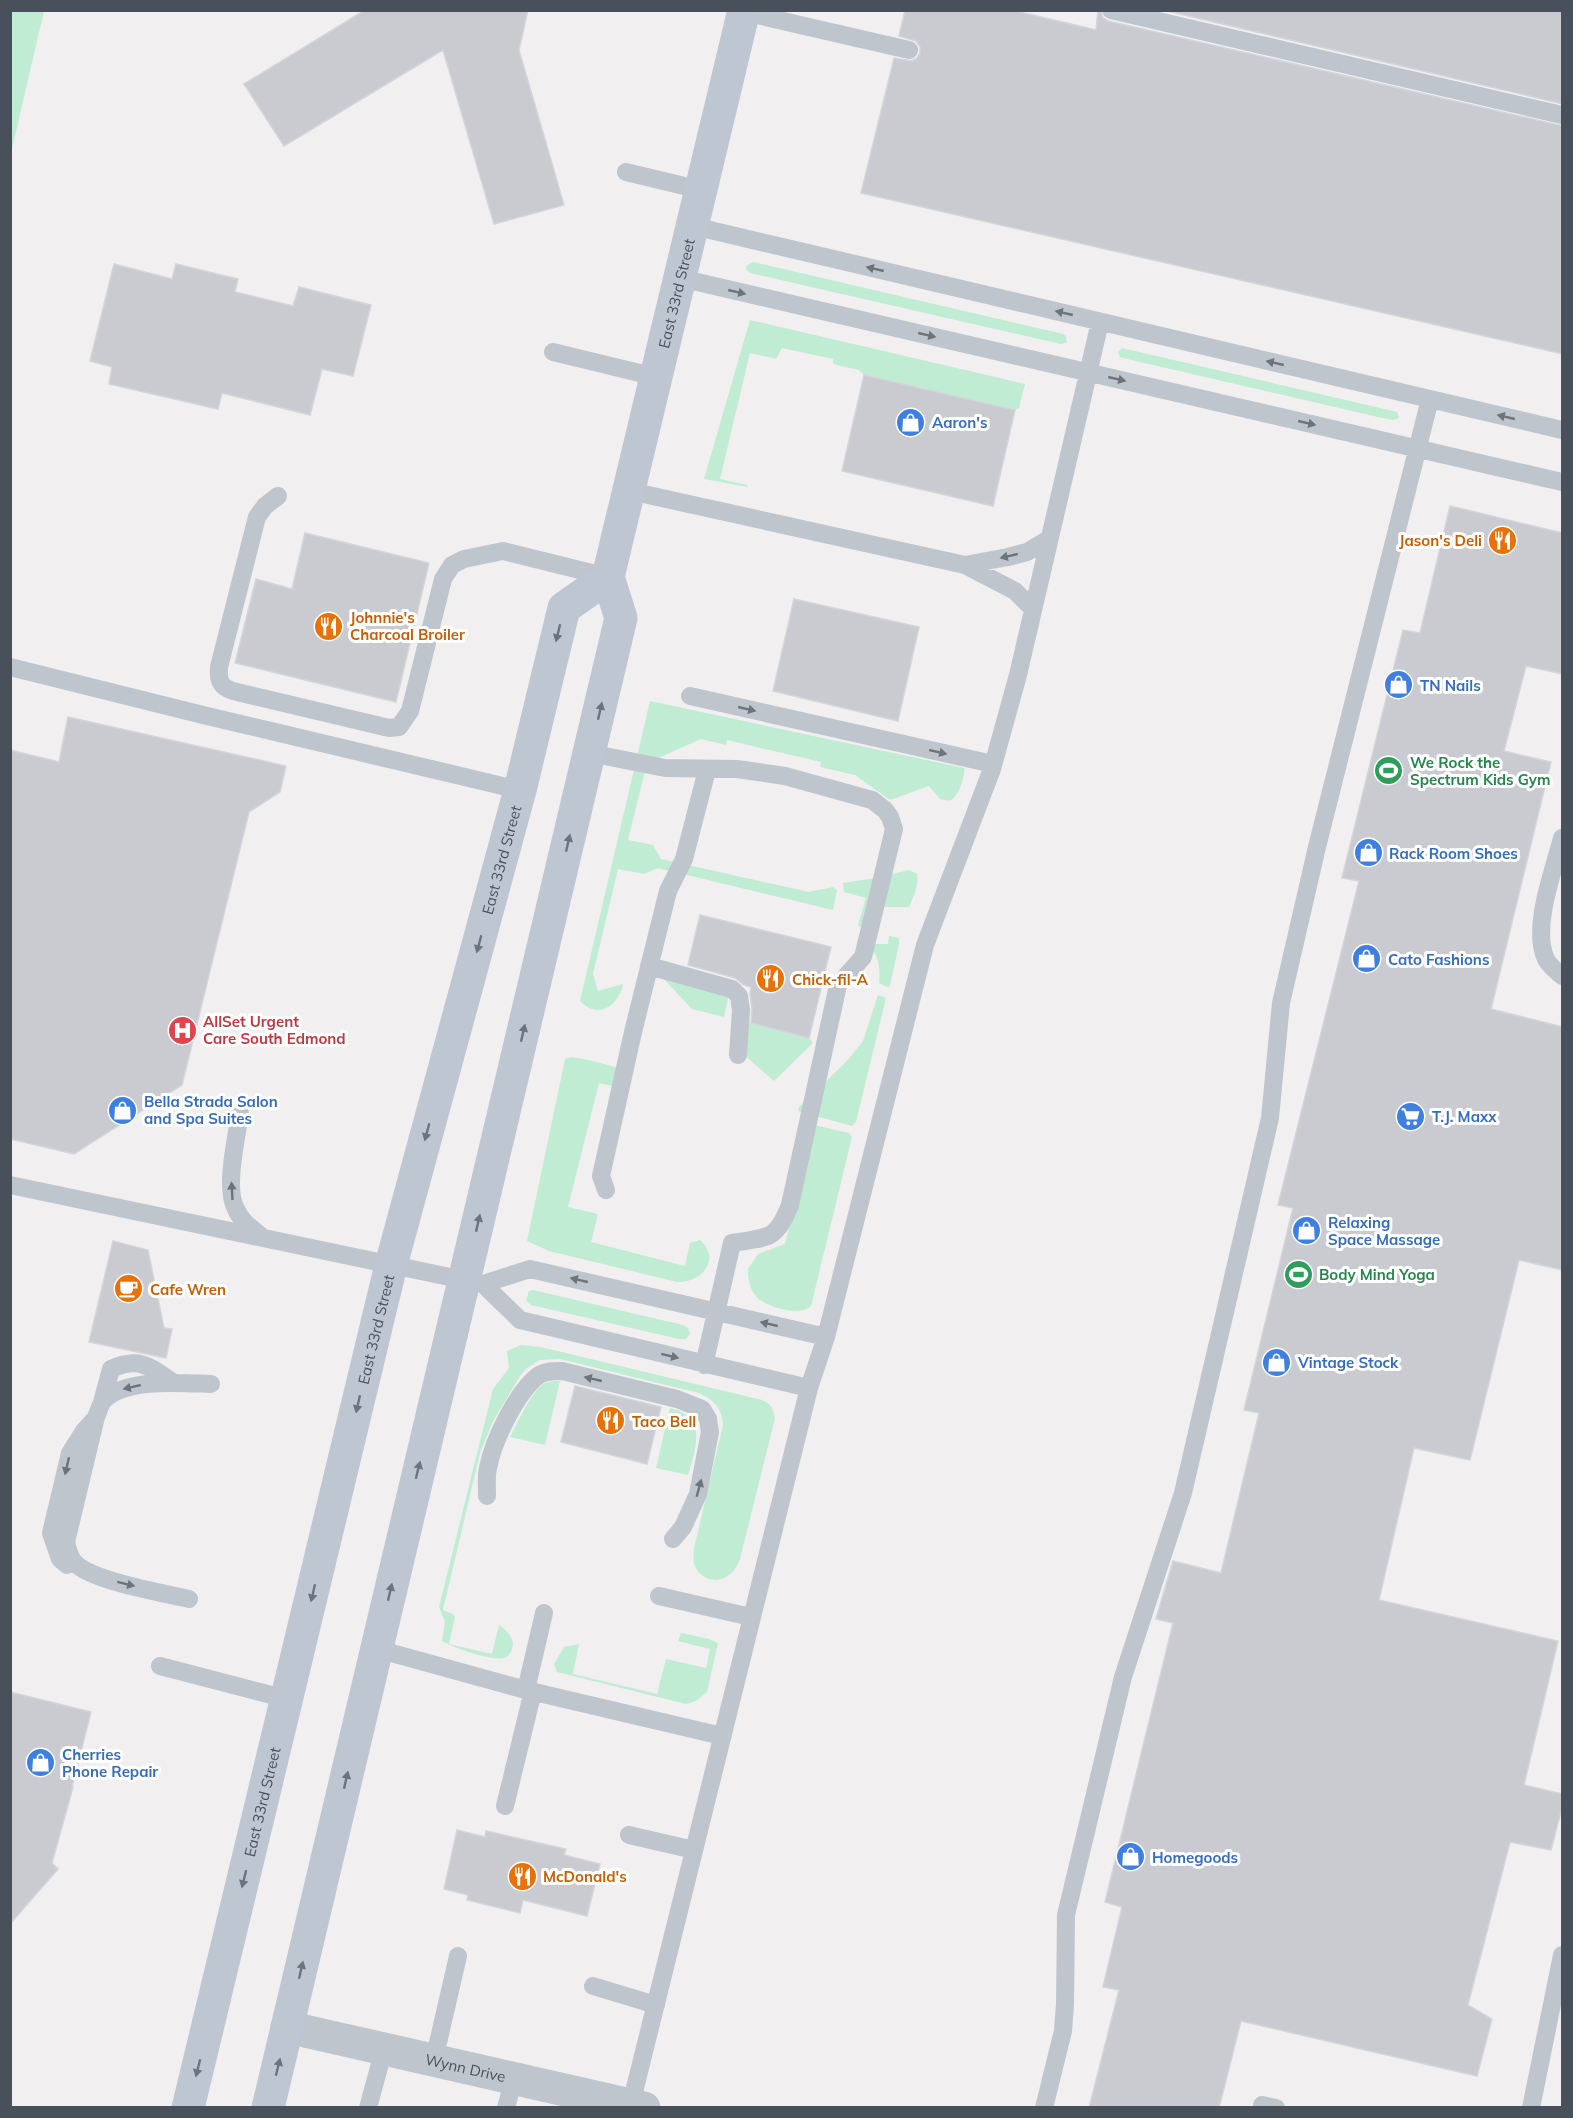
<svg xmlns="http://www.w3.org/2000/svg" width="1573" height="2118" font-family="Mulish,sans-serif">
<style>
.green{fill:#c0ecd4}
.building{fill:#c9cbd1;stroke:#d3d5da;stroke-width:1.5}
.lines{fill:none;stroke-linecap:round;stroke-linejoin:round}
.service{stroke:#bec5cd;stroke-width:18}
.minor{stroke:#bec5cd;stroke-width:33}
.secondary{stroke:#bec6d1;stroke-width:33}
.oneway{fill:#6b747d}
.oneway2{fill:#6b747e}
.labels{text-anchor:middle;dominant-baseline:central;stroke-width:6;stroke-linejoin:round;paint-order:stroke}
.street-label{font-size:15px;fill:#48515b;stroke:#fff}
.shop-label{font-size:15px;font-weight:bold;fill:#366cbe;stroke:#fff;text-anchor:start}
.food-label{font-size:15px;font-weight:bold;fill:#c56008;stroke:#fff;text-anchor:start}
.leisure-label{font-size:15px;font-weight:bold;fill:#27864d;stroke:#fff;text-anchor:start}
.health-label{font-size:15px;font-weight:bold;fill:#be3a42;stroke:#fff;text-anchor:start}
</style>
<rect width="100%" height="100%" fill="#f1efef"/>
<path class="green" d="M11,10l33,1 -33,142 -1,-142z
M753,262l310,72 3,2 1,6 -6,2 -311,-71 -4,-4v-3z
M750,320l275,64 -6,24 -4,2 -151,-35 -5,-5 -23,-5 -3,-2v-4l-51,-11 -6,11 -26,-6 -30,126 27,6 1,2 -44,-8z
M1122,348l271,63 4,1 2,5 -2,2 -6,1 -268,-62 -3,-1 -2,-5z
M650,701l314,67c2,6 -6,30 -13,32 -3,1 -8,0 -11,-1l-11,-13 -39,14 -35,-25 -35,-8 1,-5 -94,-22 -1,5 -25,-6 -54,24 -19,77 25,5 8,14 148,33 24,-5 4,3 -4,20 -175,-42 -14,6 -26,-5 -25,105 5,17 25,-7c-2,14 -15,30 -31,25 -4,-1 -9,-5 -12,-8z
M909,870l8,4c2,12 -3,21 -8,33h-35l-13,21 -3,-3 8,-27 -22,-6 -1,-9 33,-5z
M889,936l10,2v6l-9,42 -3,1 -8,-4c2,-15 -1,-27 -10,-39h19z
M660,975l70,15 -6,27 -32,-8z
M878,995l8,3 -30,124 -4,4 -54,-15 1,-4 48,-46 16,-20z
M743,1021l66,17 4,5 -39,38 -41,-36z
M571,1057l13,2 35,9 1,20 -21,-5 -31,124 30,7 -7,28 94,24 5,-23 10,-3c22,20 1,43 -23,42l-128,-31 -22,-10 38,-182z
M814,1125l35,8 3,4 -40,165 -2,5c-11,6 -17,4 -28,2 -24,-6 -34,-15 -34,-40l10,-15 27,-10z
M533,1290l150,35 5,3 2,6 -4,5h-7l-148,-34 -5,-4 3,-10z
M521,1345l20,2 221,53c9,4 11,8 13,18l-35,141c-3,6 -5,12 -11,16 -12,10 -31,4 -35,-12 -1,-5 0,-11 0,-15l29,-123c-1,-17 -9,-25 -24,-32l-139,-34 -20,1 -13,8 -7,8 -27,45 -13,32 -37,157 10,4 2,3 -6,27 43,10 7,-29c12,8 20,20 8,32 -12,6 -53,-9 -65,-16l3,-19 -6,-15 54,-218 16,-21 -2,-17z
M560,1381l-15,64 -35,-8c8,-14 19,-41 31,-51 5,-5 13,-5 19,-5z
M670,1408c38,9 26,39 18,67l-32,-7z
M681,1633l28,6 9,4 -11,49 -11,9 -10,3 -129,-32 -3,-8 10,-17 15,-3 -6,30 84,20 9,-35 40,9 4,-19 -32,-8z"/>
<path class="building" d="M365,10h163l-9,40 45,155 -70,19 -51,-174 -159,96 -40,-62z
M905,10h107l84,20 2,-20h2l3,8 5,3 455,105v228l-702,-161 33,-135 18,3 5,-3 3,-5v-6l-4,-6 -17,-5z
M1163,10h400v94z
M114,264l58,15 4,-15 62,15 -3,13 58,14 6,-19 72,18 -18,71 -31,-7 -12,46 -88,-22 -4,16 -109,-25 3,-17 -22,-6z
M864,375l151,35 -22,96 -151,-35z
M1450,506l113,27v141l-37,-8 -22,85 47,11 -60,247 72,18v243l-44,-10 -49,200 -56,-12 -35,152 179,41 -34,144 39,9v10l-12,46 -41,-8 -42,163 24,14 -15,57 -236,-55 -22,87h-130l30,-118 -16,-3 19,-80 -17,-5 68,-279 -17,-4 17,-58 48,12 38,-160 -15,-3 49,-202 -15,-3 81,-324 -17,-3 61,-248 17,3z
M305,533l124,30 -33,139 -161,-39 21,-84 36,10z
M794,599l125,28 -21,94 -125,-30z
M68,717l218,49 -6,26 -31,20 -67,273 -108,69 -64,-15v-389l49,12z
M700,915l131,32 -22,91 -58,-15 1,-14 -2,-16 1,-6 -7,-2 -9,-7 -47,-13z
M113,1241l35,9 16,78 8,1 -6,29 -77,-16z
M575,1386l86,21 -14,57 -86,-22z
M10,1692l81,20 -19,75h1l-21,76 6,6 -48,55z
M457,1830l28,7 1,-6 80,18 -2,6 36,9 -13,52 -64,-16 -3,13 -53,-13 1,-5 -24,-6z"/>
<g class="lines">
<path class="service" d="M1111,10l451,105
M744,12l165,38
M626,172l75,18
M693,226l869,204
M680,278l882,204
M553,352l103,25
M630,491l335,74 50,26 18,18
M278,496l-13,10 -8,11 -38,150c-1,13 1,20 14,24l156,37 10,-1 11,-16 33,-132 9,-14 12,-6 39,-8 105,26
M965,565l43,-8 19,-5 22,-13
M10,667l197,49 313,74
M690,696l303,68
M590,753l75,15 72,1 48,7 87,24 13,10 5,7 4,12 -31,128 -25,28 -48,220c-14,36 -22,32 -58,38l-28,122
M1562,838c-8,32 -31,90 -16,121 3,7 11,12 16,17
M649,966l83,23 7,7 2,14 -3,45
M240,1113c-3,24 -16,75 -4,96 5,12 15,19 25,27
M10,1185l473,99 47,-15 296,68
M606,1190l-5,-14 32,-144 35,-141 16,-32 23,-89
M483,1284l37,36 289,68
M102,1402l9,-33c29,-13 39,-2 63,14
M487,1496c0,-9 -1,-19 1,-28 5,-27 29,-77 51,-93 7,-4 14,-4 23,-4l115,28 25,10 6,10 2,13 -12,62 -15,33 -10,12
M67,1565l-7,-6 -9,-26 19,-80 14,-22 9,-10
M659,1596l92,21
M189,1599c-26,-6 -97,-18 -114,-36 -6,-6 -7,-14 -9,-21l30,-125c3,-6 4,-13 8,-17 22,-22 78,-17 107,-16
M377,1649l149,41 196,46
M160,1666l127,33
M526,1690l18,-77
M505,1806l28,-115
M629,1835l65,15
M593,1986l63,19
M434,2060l24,-104
M1262,2105l14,3
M368,2108l16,-59
M506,2108l8,-30
M630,2108l179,-720 17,-51 99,-392 67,-176 26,-94 82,-353
M1044,2108l19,-77 2,-27 1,-89 57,-238 60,-184 87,-375 11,-115 36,-156 113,-448
M1531,2108l31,-153"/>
<path class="minor" id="s1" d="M287,2027l357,81"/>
<g class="secondary">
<path id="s2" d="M188,2108l203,-843 129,-475 44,-182 44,-31"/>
<path id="s3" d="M268,2108l353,-1490 -13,-41 136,-567"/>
</g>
</g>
<defs><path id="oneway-solid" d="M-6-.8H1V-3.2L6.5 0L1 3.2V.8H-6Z" transform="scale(1.5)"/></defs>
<g class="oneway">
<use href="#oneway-solid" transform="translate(875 269) rotate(-167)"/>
<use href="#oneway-solid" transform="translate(737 292) rotate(13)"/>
<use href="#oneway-solid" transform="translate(1064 313) rotate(-167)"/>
<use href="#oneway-solid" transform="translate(927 335) rotate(13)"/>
<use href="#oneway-solid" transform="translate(1275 363) rotate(-167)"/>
<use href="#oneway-solid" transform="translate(1117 379) rotate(13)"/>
<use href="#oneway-solid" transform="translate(1506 417) rotate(-167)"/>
<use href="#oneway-solid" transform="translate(1307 423) rotate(13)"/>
<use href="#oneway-solid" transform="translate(1009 556) rotate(167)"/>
<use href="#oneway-solid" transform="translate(747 709) rotate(13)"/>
<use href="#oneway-solid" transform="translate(938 752) rotate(13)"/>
<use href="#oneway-solid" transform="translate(232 1191) rotate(-93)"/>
<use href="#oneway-solid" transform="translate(579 1280) rotate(-167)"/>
<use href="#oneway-solid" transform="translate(769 1324) rotate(-167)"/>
<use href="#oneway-solid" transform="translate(670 1356) rotate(14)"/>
<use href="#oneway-solid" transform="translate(593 1379) rotate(-167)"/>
<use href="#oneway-solid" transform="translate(132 1387) rotate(167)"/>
<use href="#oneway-solid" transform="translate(67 1466) rotate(103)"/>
<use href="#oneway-solid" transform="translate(699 1488) rotate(-75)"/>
<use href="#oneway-solid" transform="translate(126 1584) rotate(14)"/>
</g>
<g class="oneway2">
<use href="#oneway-solid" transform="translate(558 633) rotate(104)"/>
<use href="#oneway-solid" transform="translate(600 711) rotate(-77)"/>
<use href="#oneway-solid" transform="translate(568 843) rotate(-77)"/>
<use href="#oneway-solid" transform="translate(479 944) rotate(105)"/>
<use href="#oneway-solid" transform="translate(523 1033) rotate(-77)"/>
<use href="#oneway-solid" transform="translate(427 1132) rotate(105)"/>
<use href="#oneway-solid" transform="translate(478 1223) rotate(-77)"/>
<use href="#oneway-solid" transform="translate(358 1404) rotate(103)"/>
<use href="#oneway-solid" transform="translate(418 1470) rotate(-76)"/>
<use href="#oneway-solid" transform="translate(390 1592) rotate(-77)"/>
<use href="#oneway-solid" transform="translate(313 1593) rotate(103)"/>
<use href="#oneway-solid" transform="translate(346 1780) rotate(-77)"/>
<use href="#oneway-solid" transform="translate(244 1879) rotate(104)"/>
<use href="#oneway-solid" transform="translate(301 1970) rotate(-77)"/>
<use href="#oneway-solid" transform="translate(278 2067) rotate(-76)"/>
<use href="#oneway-solid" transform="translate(198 2068) rotate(104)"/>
</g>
<defs>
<symbol id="shop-disc" viewBox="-11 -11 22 22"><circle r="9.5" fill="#3f7fe0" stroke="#fff"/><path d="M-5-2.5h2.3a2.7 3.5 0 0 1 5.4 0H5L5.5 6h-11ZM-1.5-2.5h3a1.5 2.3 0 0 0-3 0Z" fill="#fff"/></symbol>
<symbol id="restaurant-disc" viewBox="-11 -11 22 22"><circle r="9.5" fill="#e8710a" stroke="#fff"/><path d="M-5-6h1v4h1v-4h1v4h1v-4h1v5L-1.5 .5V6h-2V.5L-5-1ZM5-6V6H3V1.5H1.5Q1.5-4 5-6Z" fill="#fff"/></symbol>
<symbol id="stadium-disc" viewBox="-11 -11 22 22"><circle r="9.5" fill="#2e9e5b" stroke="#fff"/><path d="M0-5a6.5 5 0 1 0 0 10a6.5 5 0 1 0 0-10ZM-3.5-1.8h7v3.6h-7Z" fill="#fff"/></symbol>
<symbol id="hospital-disc" viewBox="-11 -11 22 22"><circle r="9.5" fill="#e0444e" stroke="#fff"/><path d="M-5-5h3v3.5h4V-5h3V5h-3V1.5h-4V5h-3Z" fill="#fff"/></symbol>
<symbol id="supermarket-disc" viewBox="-11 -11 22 22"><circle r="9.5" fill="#3f7fe0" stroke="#fff"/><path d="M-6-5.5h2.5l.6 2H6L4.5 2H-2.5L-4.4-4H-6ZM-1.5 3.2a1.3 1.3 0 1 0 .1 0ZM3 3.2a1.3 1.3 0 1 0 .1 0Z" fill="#fff"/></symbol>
<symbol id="cafe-disc" viewBox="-11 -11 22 22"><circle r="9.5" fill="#e8710a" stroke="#fff"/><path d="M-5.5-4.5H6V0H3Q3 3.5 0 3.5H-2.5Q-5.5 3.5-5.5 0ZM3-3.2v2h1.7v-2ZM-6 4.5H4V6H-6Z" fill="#fff"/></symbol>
</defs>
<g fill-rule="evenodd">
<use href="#shop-disc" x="894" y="406" width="33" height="33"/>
<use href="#restaurant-disc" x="1486" y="524" width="33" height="33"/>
<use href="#restaurant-disc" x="312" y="610" width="33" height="33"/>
<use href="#shop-disc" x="1382" y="668" width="33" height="33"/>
<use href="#stadium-disc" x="1372" y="754" width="33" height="33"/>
<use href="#shop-disc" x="1352" y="836" width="33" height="33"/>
<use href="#shop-disc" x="1350" y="942" width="33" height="33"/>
<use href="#restaurant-disc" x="754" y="962" width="33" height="33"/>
<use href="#hospital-disc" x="166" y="1014" width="33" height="33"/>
<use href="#shop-disc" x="106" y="1094" width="33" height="33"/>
<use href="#supermarket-disc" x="1394" y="1100" width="33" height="33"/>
<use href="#shop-disc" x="1290" y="1214" width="33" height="33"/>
<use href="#stadium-disc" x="1282" y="1258" width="33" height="33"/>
<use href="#cafe-disc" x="112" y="1272" width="33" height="33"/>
<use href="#shop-disc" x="1260" y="1346" width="33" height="33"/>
<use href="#restaurant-disc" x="594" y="1404" width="33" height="33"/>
<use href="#shop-disc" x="24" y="1746" width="33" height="33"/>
<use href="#shop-disc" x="1114" y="1840" width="33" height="33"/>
<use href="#restaurant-disc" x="506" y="1860" width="33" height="33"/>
</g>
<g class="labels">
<g class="street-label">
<text stroke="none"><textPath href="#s3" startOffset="1866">East 33rd Street</textPath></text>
<text stroke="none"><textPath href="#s2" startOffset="1287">East 33rd Street</textPath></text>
<text stroke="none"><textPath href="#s2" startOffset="801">East 33rd Street</textPath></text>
<text stroke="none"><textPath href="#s2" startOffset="315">East 33rd Street</textPath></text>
<text stroke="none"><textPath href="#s1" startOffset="183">Wynn Drive</textPath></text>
</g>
<g class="shop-label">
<text x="932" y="422">Aaron's</text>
<text x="1420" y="685">TN Nails</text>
<text x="1389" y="853">Rack Room Shoes</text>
<text x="1388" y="959">Cato Fashions</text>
<text x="144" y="1101">Bella Strada Salon<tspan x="144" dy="17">and Spa Suites</tspan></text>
<text x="1432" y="1116">T.J. Maxx</text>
<text x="1328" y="1222">Relaxing<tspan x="1328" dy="17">Space Massage</tspan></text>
<text x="1298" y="1362">Vintage Stock</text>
<text x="62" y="1754">Cherries<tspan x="62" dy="17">Phone Repair</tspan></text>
<text x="1152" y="1857">Homegoods</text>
</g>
<g class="food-label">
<text x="1482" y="540" text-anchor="end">Jason's Deli</text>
<text x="350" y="617">Johnnie's<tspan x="350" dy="17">Charcoal Broiler</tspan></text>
<text x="792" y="979">Chick-fil-A</text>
<text x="150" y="1289">Cafe Wren</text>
<text x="632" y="1421">Taco Bell</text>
<text x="543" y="1876">McDonald's</text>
</g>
<g class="leisure-label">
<text x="1410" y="762">We Rock the<tspan x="1410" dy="17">Spectrum Kids Gym</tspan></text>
<text x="1319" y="1274">Body Mind Yoga</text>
</g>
<g class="health-label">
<text x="203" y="1021">AllSet Urgent<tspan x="203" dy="17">Care South Edmond</tspan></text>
</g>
</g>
<rect width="1573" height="2118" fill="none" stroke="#48515b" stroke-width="24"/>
</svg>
